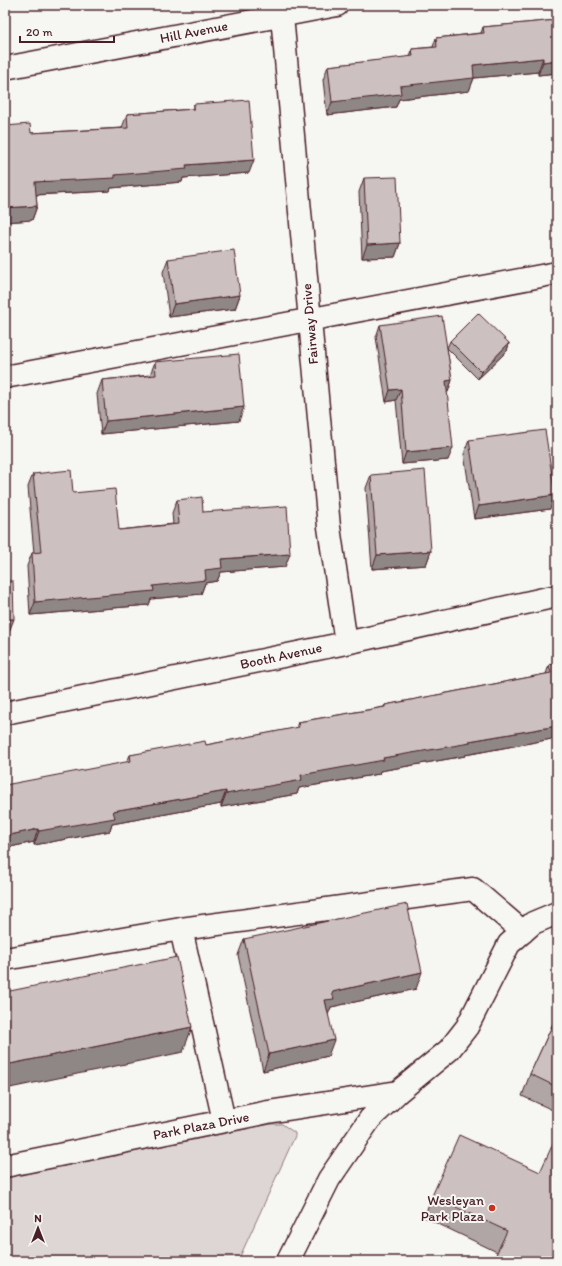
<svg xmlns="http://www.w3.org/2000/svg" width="562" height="1266" font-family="Itim,sans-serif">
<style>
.green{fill:#ddd6d5;stroke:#947a80}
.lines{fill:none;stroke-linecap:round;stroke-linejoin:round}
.minor-casing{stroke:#4a1f2b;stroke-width:25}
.minor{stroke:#f6f6f2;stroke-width:22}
.wall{fill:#afa6a5;stroke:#4a1f2b}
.shaded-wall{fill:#8f8786;stroke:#4a1f2b}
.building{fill:#ccc1c0;stroke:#4a1f2b}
.poi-dot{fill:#c8321e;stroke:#f6f6f2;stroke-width:1.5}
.labels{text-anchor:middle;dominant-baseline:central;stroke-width:4;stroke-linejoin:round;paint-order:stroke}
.street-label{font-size:14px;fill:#4a1f2b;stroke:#f6f6f2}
.poi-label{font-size:14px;fill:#4a1f2b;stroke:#f6f6f2;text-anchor:end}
</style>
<rect width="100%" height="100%" fill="#f6f6f2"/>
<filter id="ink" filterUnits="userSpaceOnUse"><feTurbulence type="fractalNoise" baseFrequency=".025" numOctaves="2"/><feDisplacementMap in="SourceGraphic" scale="8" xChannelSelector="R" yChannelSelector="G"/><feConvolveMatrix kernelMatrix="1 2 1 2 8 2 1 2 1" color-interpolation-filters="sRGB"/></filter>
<g filter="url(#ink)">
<path class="green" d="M271,1124h11l13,9v3l-57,125h-233v-83z"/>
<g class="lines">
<defs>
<path id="minor" d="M281,5l48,522 17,116
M5,68l332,-63
M5,377l552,-104
M5,713l341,-70 211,-47
M181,929l292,-40 50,43
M5,959l176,-30 43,192
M5,1166l263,-54 130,-20
M288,1261l41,-82 41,-60 28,-27 51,-42 18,-23 42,-83 24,-21 24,-10"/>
</defs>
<use href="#minor" class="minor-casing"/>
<use href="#minor" class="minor"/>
</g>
<path class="wall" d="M557,20v53l-19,2v-3l-64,6 -5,13 -70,8 -3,8 -69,8 -4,-35 5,-14 82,-9 2,-8 21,-2 3,-9 45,-5 2,-6z
M194,104l55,69 -66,5 -1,4 -71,6 -1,3 -74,4 1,11 -5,14 -27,2v-96l26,7 91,-5 5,-14 65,-5z
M364,178l36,65 -5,14 -33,1 -3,-66z
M168,259l72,36 -5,14 -66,8 -6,-45z
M380,325l67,23 3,-7 59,2 -2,8 -29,28 -31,-31 5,32 -4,12h-1l1,68 -46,4 -6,-64 -10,2 -10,-65z
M155,362l84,59 -138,13 -4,-40 5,-14 48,-5z
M469,440l81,69 -76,10 -10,-65z
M33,474l40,19 46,37 54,-6 -1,-11 5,-13 26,12 82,55 -64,5 -4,9 -12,2 -4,11 -50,5 -2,6 -119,10 -3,-49 5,-13h2l-6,-66z
M371,475l60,76 -5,14 -54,4 -6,-81z
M557,663v75l-92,17v1l-85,15 -1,3 -80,14 -2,6 -76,13v-3l-109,20 -2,7 -76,14v-3l-29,6 122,-86 3,-7 76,-10 90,-17 2,-6 86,-15 1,-2 161,-31 3,-9z
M244,939l172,50 -85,18 -3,7v42l-65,15 -25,-116z
M557,1015v97l-35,-16 8,-22z
M540,1172l17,89 -60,-9 -73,-35 8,-21z"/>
<path class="shaded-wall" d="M543,58l-5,14 -64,6 -5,13 -70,8 -3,8 -69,8 5,-13 68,-16 73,-21z
M557,60v13l-19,2 5,-13z
M254,160l-5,13 -66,5 -1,4 -71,6 -1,3 -80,4 5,-13 80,-7 71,-10z
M37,206l-5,14 -27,2v-14z
M400,243l-5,14 -33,1 5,-13z
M240,295l-5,14 -66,8 5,-13z
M509,343l-2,8 -29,28 3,-7z
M452,380l-4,12 -6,1 4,-12z
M401,389l-5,11 -10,2 4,-12z
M244,407l-5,14 -138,13 5,-13z
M453,448l-5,12 -46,4 4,-12z
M555,495l-5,14 -76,10 5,-13z
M431,551l-5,14 -54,4 5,-14z
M290,554l-5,13 -64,5 -4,9 -12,2 -4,11 -50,5 -2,6 -119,10 5,-13 118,-16 52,-16 16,-11z
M5,619h9l-5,13h-4z
M557,726v12l-92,17v1l-85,15 -1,3 -80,14 -2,6 -76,13 5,-13 75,-19 82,-17 86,-17z
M226,791l-5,13 -109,20 -2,7 -76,14 5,-14 74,-20z
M38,829l-4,13 -29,6v-12z
M422,972l-6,17 -85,18 -3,8 -3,-15 7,-8z
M192,1027l-9,25 -178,37v-24z
M334,1040l-6,16 -65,15 6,-17z"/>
<path class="building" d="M557,20v40l-14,2v-4l-70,7 1,13 -74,8 1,8 -69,8 -4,-36 85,-10 -1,-7 25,-2 -1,-9 48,-5 -1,-6z
M249,100l5,60 -68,5 1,4 -72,6v3l-80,4 2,24 -32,2v-82l25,-2 1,9 97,-5 -1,-14 67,-5v-5z
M397,177l3,66 -33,2 -3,-67z
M234,250l6,45 -66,9 -6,-45z
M478,313l31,30 -28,29 -31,-31z
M442,316l10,64 -6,1 7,67 -47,4 -5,-63 -11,1 -10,-65z
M239,354l5,53 -138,14 -4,-41 54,-5 -1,-13z
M545,430l10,65 -76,11 -10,-66z
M71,470l2,23 42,-4 4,41 60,-6 -2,-24 25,-3 1,15 84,-6 3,48 -69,5 1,9 -17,2 1,10 -53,6 1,5 -119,11 -3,-49 9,-1 -8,-78z
M425,470l6,81 -54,4 -6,-80z
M5,581h8l1,38h-9z
M557,663v63l-88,15 1,2 -87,15 1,2 -83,15 1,5 -76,14v-3l-113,20 2,7 -76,13 -1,-2 -33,7v-51l126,-24 -1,-6 75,-14 1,4 93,-18 -1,-5 87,-15v-2l166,-32 -2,-8z
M407,904l15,68 -90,20 2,7 -9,1 9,40 -65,14 -25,-115z
M177,957l15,70 -187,38v-73z
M557,1015v72l-27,-13z
M459,1135l81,37 17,-37v126h-64l14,-30 -75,-35z"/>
</g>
<circle class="poi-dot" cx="492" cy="1208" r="4"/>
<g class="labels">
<g class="street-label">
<text transform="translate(194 32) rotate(-11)">Hill Avenue</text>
<text transform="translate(310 324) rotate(-95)">Fairway Drive</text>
<text transform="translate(281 656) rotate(-12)">Booth Avenue</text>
<text transform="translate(201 1126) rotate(-11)">Park Plaza Drive</text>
</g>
<g class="poi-label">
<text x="484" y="1200">Wesleyan<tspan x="484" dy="16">Park Plaza</tspan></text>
</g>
</g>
<rect width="562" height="1266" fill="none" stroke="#f6f6f2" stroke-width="20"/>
<rect x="10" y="10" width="542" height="1246" fill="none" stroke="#4a1f2b" stroke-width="1.5" filter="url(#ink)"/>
<g transform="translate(38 1228)" stroke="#f6f6f2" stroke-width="3" paint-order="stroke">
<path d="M0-3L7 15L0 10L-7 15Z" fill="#4a1f2b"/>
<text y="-6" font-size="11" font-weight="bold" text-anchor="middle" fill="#4a1f2b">N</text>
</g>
<path d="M20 36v6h94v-6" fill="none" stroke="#4a1f2b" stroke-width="2"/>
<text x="26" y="36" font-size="12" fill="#4a1f2b" stroke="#f6f6f2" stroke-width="3" paint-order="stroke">20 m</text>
</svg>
